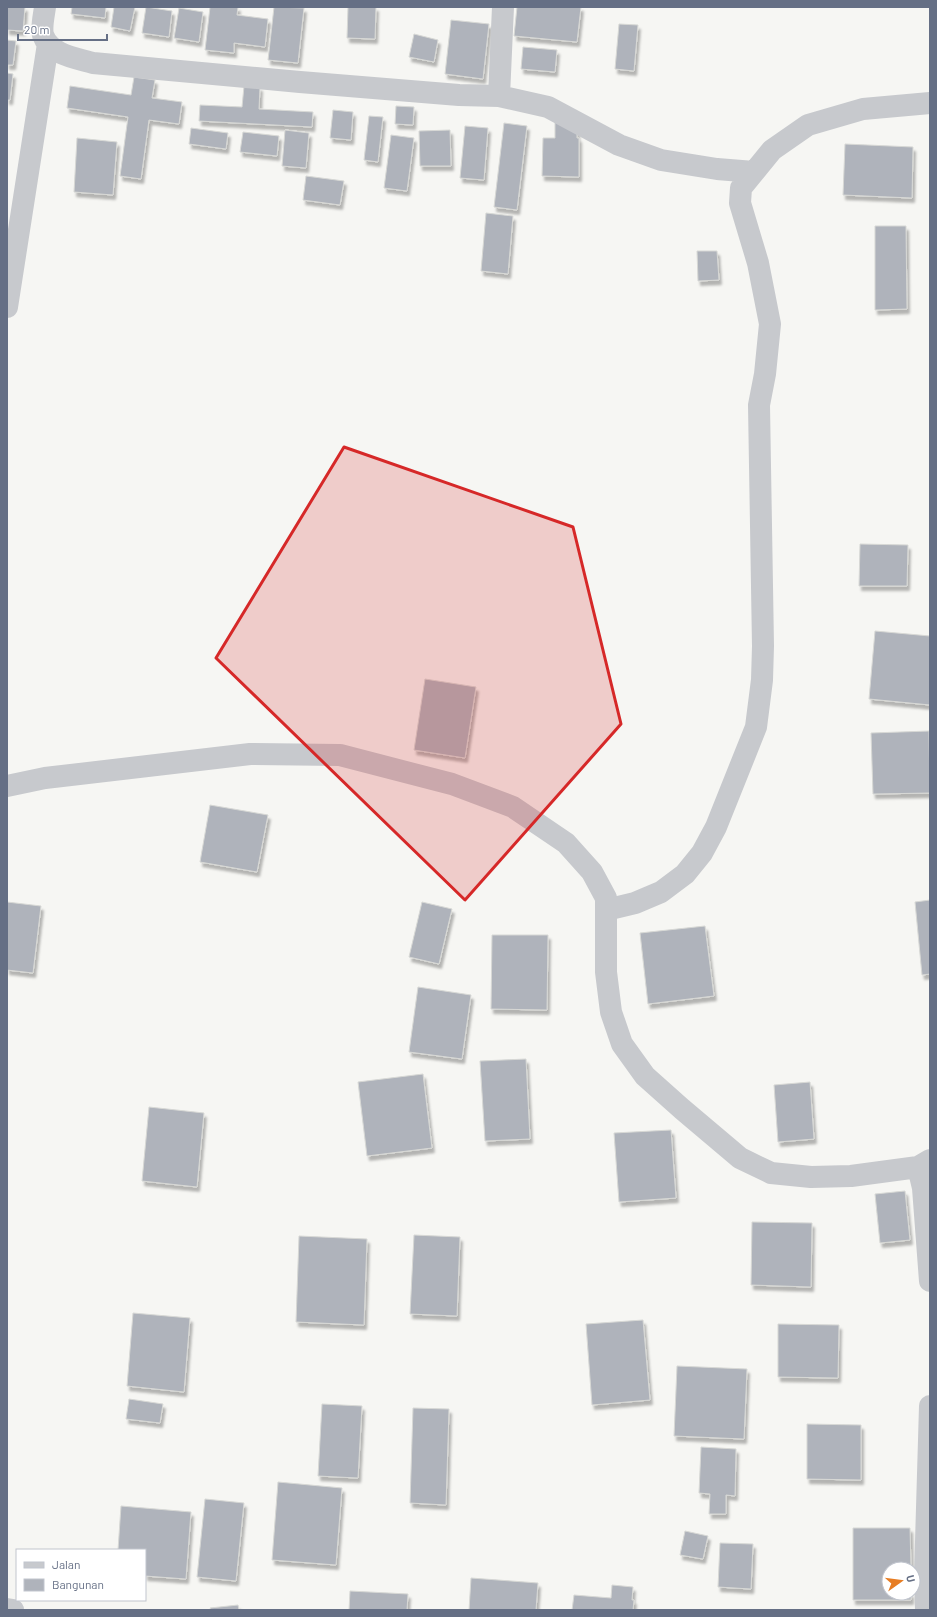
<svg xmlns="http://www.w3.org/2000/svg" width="937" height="1617" font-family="Barlow,sans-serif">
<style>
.building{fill:#afb3bb;stroke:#d7d8d5;filter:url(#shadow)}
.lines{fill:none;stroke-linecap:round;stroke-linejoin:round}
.street{stroke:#c7c9cd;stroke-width:22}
.marked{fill:#d62828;fill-opacity:0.2;stroke:#d62828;stroke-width:3;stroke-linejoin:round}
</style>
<defs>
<filter id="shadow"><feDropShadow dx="2.5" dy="4.5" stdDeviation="1" flood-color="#0004"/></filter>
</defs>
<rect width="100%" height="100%" fill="#f6f6f3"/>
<path class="building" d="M7,7h18l-2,24 -16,-1z
M72,7h34l-1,11 -34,-4z
M114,7h21l-5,24 -19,-4z
M146,7l26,4 -3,26 -27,-4z
M210,7h28l-1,8 31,4 -3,28 -31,-4v10l-29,-3z
M274,7l30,1 -6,55 -30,-3z
M348,7h28l-1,32 -28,-1z
M517,7h64l-4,35 -63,-6z
M179,8l24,4 -4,30 -25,-4z
M451,20l38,4 -6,55 -38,-5z
M619,24l19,1 -4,46 -19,-2z
M414,34l24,6 -4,22 -25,-5z
M7,40l9,1 -3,24h-6z
M523,47l34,3 -2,22 -34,-3z
M7,73l6,1 -3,26h-3z
M134,77l21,3 -3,18 30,4 -3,22 -30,-4 -8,59 -21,-3 8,-59 -61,-9 3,-22 61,9z
M244,86l16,1 -1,22 54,3 -1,15 -113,-6 1,-16 42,2z
M396,106l18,1 -1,18 -18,-1z
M333,110l20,2 -2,28 -21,-2z
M369,116l14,1 -5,45 -14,-2z
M555,122l22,1v15h2v39l-37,-1 1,-38h12z
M504,123l23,3 -10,84 -23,-3z
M465,126l23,2 -4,52 -24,-2z
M191,128l37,5 -2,16 -37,-5z
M285,130l24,3 -3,35 -24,-2z
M450,130l1,36h-31l-1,-35z
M243,132l36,4 -2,20 -37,-4z
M391,135l23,3 -7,53 -23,-3z
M77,138l40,4 -4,53 -39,-3z
M845,144l68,3 -1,51 -69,-3z
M306,176l38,5 -4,24 -37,-5z
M486,213l27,3 -5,58 -27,-3z
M875,226h31l1,83 -32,1z
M697,251h20l2,29 -21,1z
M860,544l48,1 -1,41h-48z
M875,631l55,5v69l-61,-6z
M425,679l51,8 -11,71 -51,-8z
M929,731l1,62 -57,1 -2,-61z
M210,805l58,10 -11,57 -57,-10z
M930,900v74l-8,1 -7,-73z
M7,902l34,4 -8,67 -26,-3z
M422,902l30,7 -13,55 -30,-7z
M705,926l9,70 -66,8 -8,-71z
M492,935h56l-1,75 -56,-1z
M418,987l53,8 -9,64 -53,-7z
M526,1059l4,80 -45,2 -5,-80z
M423,1074l9,74 -65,8 -9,-74z
M810,1082l4,57 -36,3 -4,-57z
M149,1107l55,6 -7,74 -55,-6z
M671,1130l5,68 -57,4 -5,-69z
M905,1191l5,49 -30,3 -5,-49z
M752,1222l60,1 -1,64 -60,-2z
M414,1235l46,2 -3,79 -47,-2z
M299,1236l68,3 -3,86 -68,-3z
M133,1313l57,5 -6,74 -57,-6z
M643,1320l7,80 -58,5 -6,-81z
M778,1324l61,1 -1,53 -60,-1z
M677,1366l70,3 -3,70 -70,-3z
M129,1399l34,5 -3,19 -34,-4z
M322,1404l40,2 -4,72 -40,-2z
M413,1408l36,1 -3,96 -36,-2z
M807,1424l54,1v55l-54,-1z
M701,1447l35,2 -1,47 -9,-1v19h-17l1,-20 -11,-1z
M278,1482l64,6 -6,77 -64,-5z
M205,1499l39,4 -8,78 -39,-4z
M121,1506l70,6 -5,67 -41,-3v-26h-27z
M853,1528h57l1,41h-22v24h22v7h-58z
M685,1531l23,5 -5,23 -23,-4z
M720,1543l33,1 -2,45 -33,-2z
M471,1578l67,5 -2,27h-67z
M612,1585l21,2 -1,13h2l-1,10h-61l2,-15 37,3z
M350,1591l58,3 -1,16h-58z
M238,1605l1,5h-28l-1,-2z"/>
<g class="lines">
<path class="street" d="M45,7c-1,8 -4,20 -2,28 7,20 33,23 50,28l207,19 159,13 40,1 49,11 71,38 42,15 56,9 37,3
M499,96l4,-89
M7,307l41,-263
M7,786l38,-8 205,-24 90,1 112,29 61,23 53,36 26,29 14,26v74l5,40 11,32 23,32 37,33 58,49 31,15 40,4 40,-1 67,-9 12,-7
M606,910l29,-7 26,-11 24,-18 17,-21 14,-26 40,-100 6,-47 1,-34 -4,-241 6,-31 5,-50 -12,-61 -18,-60 1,-15 31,-38 36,-25 55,-16 67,-6
M918,1167l5,21 7,93
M7,1609l6,1
M926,1610l-1,-34 5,-170"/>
</g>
<path class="marked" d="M344,447l229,80 48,197 -156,176 -249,-242z"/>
<rect width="937" height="1617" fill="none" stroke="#656f85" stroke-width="16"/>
<rect x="16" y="1549" width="130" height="52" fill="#ffffff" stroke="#c1c5ce"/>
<rect x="24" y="1562" width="20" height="6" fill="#c7c9cd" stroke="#c1c5ce"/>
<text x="52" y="1569" font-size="12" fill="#656f85">Jalan</text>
<rect x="24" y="1579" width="20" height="12" fill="#afb3bb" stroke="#c1c5ce"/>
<text x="52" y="1589" font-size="12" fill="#656f85">Bangunan</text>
<g transform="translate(901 1581) rotate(76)"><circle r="19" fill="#ffffff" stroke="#c1c5ce"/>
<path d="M0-3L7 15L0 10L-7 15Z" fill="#e77d23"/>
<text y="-6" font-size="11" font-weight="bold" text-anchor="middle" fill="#656f85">U</text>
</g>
<path d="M18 34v6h89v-6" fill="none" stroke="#656f85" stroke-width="2"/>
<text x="24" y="34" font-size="12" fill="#656f85" stroke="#ffffff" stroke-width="3" paint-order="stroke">20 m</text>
</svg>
